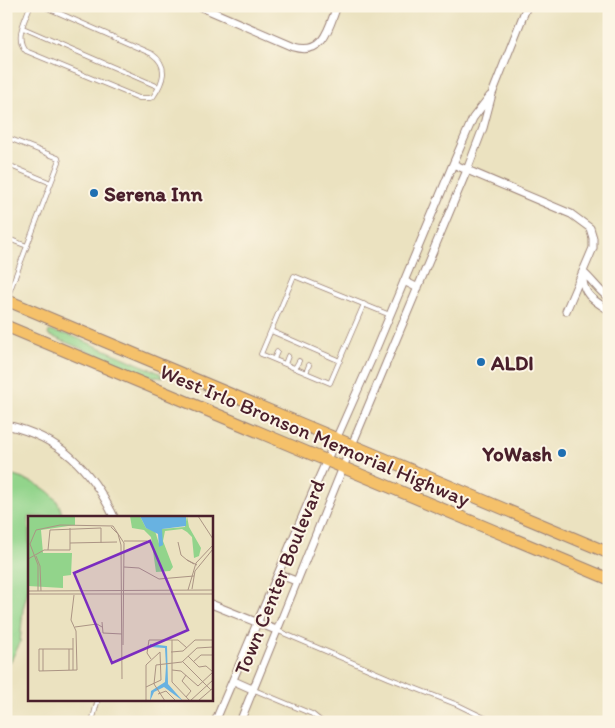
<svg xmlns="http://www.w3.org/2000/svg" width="615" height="728" font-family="Itim,sans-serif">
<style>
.green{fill:#92d48b;stroke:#6e7a5b}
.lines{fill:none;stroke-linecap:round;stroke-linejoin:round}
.service-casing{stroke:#9a8076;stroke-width:5.5}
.minor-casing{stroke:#9a8076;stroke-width:9}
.trunk-casing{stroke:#9a8076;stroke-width:13}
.service{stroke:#fff;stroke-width:4}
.minor{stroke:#fff;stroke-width:7}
.trunk{stroke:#f5c16b;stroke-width:11}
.poi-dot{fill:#1f6fb2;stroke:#fcf5e5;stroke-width:2}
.labels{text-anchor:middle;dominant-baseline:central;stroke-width:4;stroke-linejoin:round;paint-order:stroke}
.poi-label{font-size:21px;font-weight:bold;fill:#4a1f2b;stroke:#fcf5e5;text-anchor:start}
.street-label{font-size:21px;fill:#4a1f2b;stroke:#fcf5e5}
.inset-road{fill:none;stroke:#ab9484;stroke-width:1}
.view{fill:#7b2cbf;fill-opacity:0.15;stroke:#7b2cbf;stroke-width:2.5}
.inset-edge{fill:none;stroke:#4a1f2b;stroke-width:2.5}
</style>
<rect width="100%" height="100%" fill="#fcf5e5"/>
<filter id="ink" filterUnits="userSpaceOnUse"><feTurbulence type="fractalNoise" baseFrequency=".02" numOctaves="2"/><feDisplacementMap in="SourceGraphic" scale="10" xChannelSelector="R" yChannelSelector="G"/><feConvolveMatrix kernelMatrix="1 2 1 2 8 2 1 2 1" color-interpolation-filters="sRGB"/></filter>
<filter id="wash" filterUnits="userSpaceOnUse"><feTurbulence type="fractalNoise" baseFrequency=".0096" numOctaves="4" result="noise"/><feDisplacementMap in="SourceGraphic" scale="20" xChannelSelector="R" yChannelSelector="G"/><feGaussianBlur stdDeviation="1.12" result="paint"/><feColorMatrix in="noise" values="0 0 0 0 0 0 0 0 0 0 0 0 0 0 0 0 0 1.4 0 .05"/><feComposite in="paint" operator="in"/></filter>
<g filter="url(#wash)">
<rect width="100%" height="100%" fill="#ebe2c0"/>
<path class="green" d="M49,331l21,4 90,38 3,5 -17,-3 -98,-40z
M6,474c23,6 54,15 56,43h-33v69l-6,23 -3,34 -14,27z"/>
</g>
<g filter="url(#ink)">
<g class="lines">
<defs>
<path id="service" d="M30,6c-5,15 -16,32 -4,45l113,47h11l3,-1c11,-16 16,-31 -1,-43l-109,-48
M23,28l136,59
M6,137l52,21 1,4 -32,84
M6,164l45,19
M6,238l21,8 -20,52
M364,304l-34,79 -69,-29 33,-78 96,39
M271,331l69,30
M274,359l3,-7
M285,364l3,-8
M295,368l4,-7
M306,373l3,-8
M276,630l113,48 69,27 35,17
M252,689l60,25 10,8
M92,722l6,-23"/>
<path id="minor" d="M199,6l95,41c30,9 35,-20 43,-41
M453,164l118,50 19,14 3,10v10l-27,63
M584,273c9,8 15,18 25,25
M583,276c-1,19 12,25 26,34
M404,281l14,7
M6,425c54,12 85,44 108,92
M278,574l18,7
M211,604l65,26
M234,681l18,8
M215,722l99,-233 58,-131 81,-194 20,-46 17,-22
M240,722l112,-277 115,-275 16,-42 9,-34 35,-88"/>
<path id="trunk" d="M6,300l603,253
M6,326l603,253"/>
</defs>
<use href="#service" class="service-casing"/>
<use href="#minor" class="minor-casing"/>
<use href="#trunk" class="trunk-casing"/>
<use href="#service" class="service"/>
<use href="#minor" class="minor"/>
<use href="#trunk" class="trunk"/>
</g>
</g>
<g class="poi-dot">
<circle cx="94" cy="193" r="5"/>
<circle cx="481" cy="362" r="5"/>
<circle cx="562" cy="453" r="5"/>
</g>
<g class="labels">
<g class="poi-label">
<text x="104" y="193">Serena Inn</text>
<text x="491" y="362">ALDI</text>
<text x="552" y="453" text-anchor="end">YoWash</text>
</g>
<g class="street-label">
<text transform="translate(315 435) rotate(23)">West Irlo Bronson Memorial Highway</text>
<text transform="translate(279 577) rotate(-68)">Town Center Boulevard</text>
</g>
</g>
<g transform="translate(28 516)">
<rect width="185" height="185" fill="#ebe2c0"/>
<path d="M0,0h47v9l-34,5 2,23h29l-1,22 -8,1v12l-35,-2zM102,0h10l6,12 9,3 5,16 2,-18 23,-2 2,-11 2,11 12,21 -2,8 -5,2 -2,-21 -5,-5 -5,-3 -17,2 -2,10 10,26 -3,4 -14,1 -5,-35 -7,-7 -12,-2z" fill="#92d48b"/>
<path d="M112,0h46v10l-24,3 1,16 -4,2 -1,-13 -12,-6zM122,128l17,2 1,38 15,17 -19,-14 -10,5 -4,9 1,-10 14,-9 1,-16 -1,-18 -15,-1z" fill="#68b2e1"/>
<path class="inset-road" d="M170,0l15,23M83,11l7,7 3,11 1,134M96,25h23M150,26l3,13 6,5M42,27l47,-1M20,34l2,-20 51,-2v15M8,40l4,10 1,25M0,43l16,-9h26v-22M166,48l-7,-4 10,5M96,51l15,1 20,11 35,-3M164,73l3,-18 18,-22M160,74l8,-27 17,-18M0,75l185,-1M10,75v-26l-8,-21 6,-14 24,-5 53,1 11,17 -1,102M0,78h185M74,106l1,11 19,1M47,111l22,-3 5,3M45,122v32M144,124v42l18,19M15,133v22M41,133v21M45,133h-34v22l38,-1 -1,-39 -5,-11 3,-25M143,136l12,-1 12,-11h18M160,140l11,11 7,-1 7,6M123,143l-4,-6 2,-13h29l9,8M155,146l28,28M165,146l8,-7h12M144,154l9,1 17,15 15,-14M158,159l-4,6 9,10 -5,6M130,178l8,-3 10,10M118,185v-36l1,-1 13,-12 1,28 -15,7M137,185l-11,-17 2,-19 26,-3 15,-14 16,-1M162,185l23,-21M170,185l15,-13"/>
<path class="view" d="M122,25l38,89 -76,33 -38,-90z"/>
<rect width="185" height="185" class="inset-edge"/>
</g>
<rect width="615" height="728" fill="none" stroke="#fcf5e5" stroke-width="25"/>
</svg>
